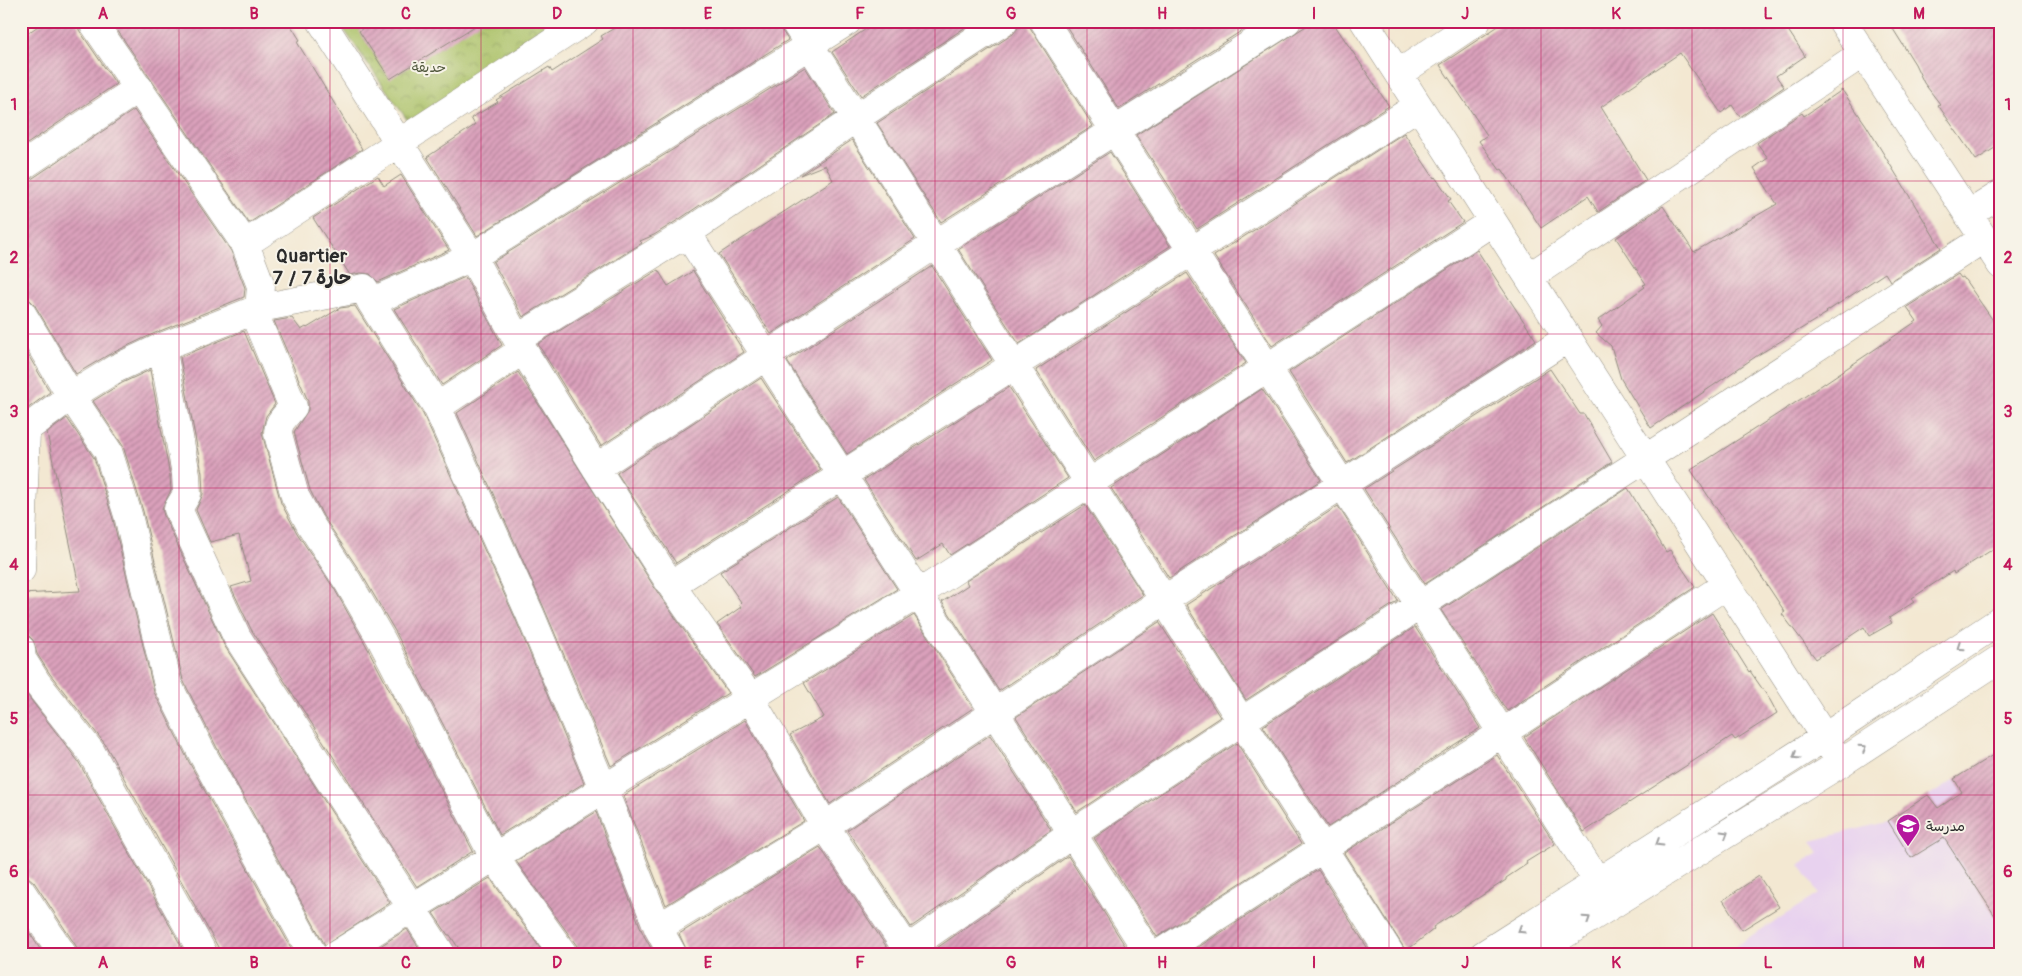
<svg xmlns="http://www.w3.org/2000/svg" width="2022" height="976" font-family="Pangolin,'Playpen Sans Arabic',sans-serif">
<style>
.built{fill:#e8d2ef}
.park{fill:url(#park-crowns);stroke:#6a7648}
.building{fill:url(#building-hatch)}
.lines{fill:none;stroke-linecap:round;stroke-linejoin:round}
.minor-casing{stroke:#8f8a7e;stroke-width:29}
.minor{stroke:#fff;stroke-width:28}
.oneway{stroke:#a0a0a0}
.grid{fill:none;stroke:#c2185b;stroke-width:1;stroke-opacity:0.55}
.labels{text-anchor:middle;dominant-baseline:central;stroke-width:4;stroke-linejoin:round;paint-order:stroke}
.park-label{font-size:14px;fill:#51583d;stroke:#f7f3e8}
.poi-label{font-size:14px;fill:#2b2b2b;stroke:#f7f3e8;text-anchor:start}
.district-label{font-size:19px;font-weight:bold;letter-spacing:1px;fill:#2b2b2b;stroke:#f7f3e8}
.neatline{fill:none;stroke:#c2185b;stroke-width:2}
.grid-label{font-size:16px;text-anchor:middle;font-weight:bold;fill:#c2185b}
</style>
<defs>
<pattern id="park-crowns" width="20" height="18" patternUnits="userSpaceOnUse" patternTransform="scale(1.25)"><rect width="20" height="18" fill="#aac166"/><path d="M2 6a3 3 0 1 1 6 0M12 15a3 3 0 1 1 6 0" fill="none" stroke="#8b9d54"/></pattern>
<pattern id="building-hatch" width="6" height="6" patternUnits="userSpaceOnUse" patternTransform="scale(1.25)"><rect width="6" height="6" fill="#dba1bc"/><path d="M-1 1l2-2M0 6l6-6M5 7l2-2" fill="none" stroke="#b28399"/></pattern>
</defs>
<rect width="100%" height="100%" fill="#f7f3e8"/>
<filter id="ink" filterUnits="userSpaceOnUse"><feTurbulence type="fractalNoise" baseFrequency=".02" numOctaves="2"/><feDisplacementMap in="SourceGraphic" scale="10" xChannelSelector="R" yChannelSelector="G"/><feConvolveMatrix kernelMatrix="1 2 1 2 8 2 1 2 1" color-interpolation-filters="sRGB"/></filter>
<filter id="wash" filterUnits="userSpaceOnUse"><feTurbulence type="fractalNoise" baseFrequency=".0096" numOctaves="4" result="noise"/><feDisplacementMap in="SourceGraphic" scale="20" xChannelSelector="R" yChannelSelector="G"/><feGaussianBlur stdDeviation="1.12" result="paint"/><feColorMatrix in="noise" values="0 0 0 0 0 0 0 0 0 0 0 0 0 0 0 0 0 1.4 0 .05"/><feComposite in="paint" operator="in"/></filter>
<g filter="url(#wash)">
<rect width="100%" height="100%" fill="#f3e8d2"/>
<path class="built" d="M2001,750v205h-280l97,-61 -18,-29 19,-12 -8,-12 79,-20z"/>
<path class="park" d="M338,21h236l-159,110z"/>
<g id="blocks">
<path class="building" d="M45,21h32l2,9 37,54 -95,64v-110z
M111,21h177l12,19 -3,2 65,107 -113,74z
M373,21h110l-93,58 -31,-48z
M626,21h152l3,8 7,11 -311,196 -50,-79 48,-32 -4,-7 27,-16 -2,-2 53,-33 3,5 51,-33 -2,-3z
M878,21h97l-114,75 -29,-44z
M1019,21h9l3,8 62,97 -152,96 -64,-99 136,-89 5,-6z
M1063,21h194l-138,88z
M1314,21h18l57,85 -192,123 -61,-94z
M1506,21h276l23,35 -29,20 8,11 -44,30 -8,-12 -11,8 -41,-60 -79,54 45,73 -48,32 -10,-16 -47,32 -39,-59 -2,1 -21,-29 8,-6 -47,-70z
M1888,21h113v123l-25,16 -38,-55 2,-1 -16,-21 -9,-19z
M805,67l30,47 -157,106 -24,15 -14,6 2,2 -119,74 -30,-55z
M1842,90l24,35 75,123 -51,33 -5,-8 -59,39 1,1 -69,42 -107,73 -30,-49 -10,-33 -15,-13 6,-7 -4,-6 47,-33 -2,-2 3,-1 -30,-46 47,-32 31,46 83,-48 -23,-36 14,-10 -11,-15 45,-30 2,3z
M134,110l97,141 14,37 -1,9 -89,36 -47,22 -32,19 -42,-70 -5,-5 -8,-3v-114l9,-2z
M1404,133l30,45 1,-1 16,22 -3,2 15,21 -191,124 -58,-90z
M852,140l63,99 -144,95 -52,-80 114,-74 -8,-15 -25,10z
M1110,152l60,94 -151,98 -61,-95z
M401,175l48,75 -71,32 -8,-8 -9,-1 -11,2 -37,-57 65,-42 6,10z
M1477,250l59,90 -189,123 -58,-91z
M932,266l60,94 -145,94 -60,-93z
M658,270l10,16 25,-15 51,81 -143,94 -63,-102z
M1187,273l59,90 -152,98 -58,-91z
M1958,274l3,4 2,-1 38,55v212l-47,30 -1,-3 -41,27 2,4 -25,16 3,5 -23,13 -5,-9 -48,32 -34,-45 3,-2 -94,-142 110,-71 116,-78 -10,-14z
M465,277l37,68 -60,40 -48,-76z
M355,306l68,108 93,206 68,163 -84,52 -105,-204 -34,-58 -38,-57 -13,-26 -16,-58 14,-22v-9l-34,-80 18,-3 9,12 5,-3 1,1 33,-20z
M244,331l31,73 -9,12 -4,17 19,70 16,30 38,57 32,57 106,204 -56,36 -166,-258 -20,-42 20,-6 -12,-46 -29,7 -14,-32 7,-16 -1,-21 -22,-116z
M21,343l29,49 -23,17 -6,-15z
M1550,369l30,45h4l28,48 -187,122 -61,-95z
M150,370l20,106 1,14 -9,18 2,8 60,129 166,258 -65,42 -108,-197 -34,-68 -40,-169 -20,-65 -30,-45 29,-18z
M518,372l140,221 70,100 -117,73 -67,-158 -87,-195z
M761,378l60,92 -145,93 -59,-90z
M1009,387l59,91 -118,77 -7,-11 -27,17 -52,-81z
M1262,389l59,91 -152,98 -58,-90z
M67,418l27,40 19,61 41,173 35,70 106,193h-75l-2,-8 -113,-203 -55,-70 -13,-20 -4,-14 -5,-5 -7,-1v-40l59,-3 -33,-158z
M1628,488l38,64 4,-2 25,37 -188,124 -66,-101z
M838,497l59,92 -142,88 -38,-53 24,-17 -2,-3 2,-2 -21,-30z
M1085,505l58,90 -144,96 -57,-89 26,-17 -2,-4z
M1338,506l60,95 -152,99 -60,-95z
M1712,613l37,59 1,-1 20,29 7,13 -42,27 -3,-4 -148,96 -60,-95z
M914,615l59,93 -143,96 -40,-69 34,-18 -20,-34z
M1159,622l61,95 -143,95 -61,-95z
M1415,627l65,101 -152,99 -65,-101z
M21,687l57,74 106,190 -8,4h-97l-3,-9 -42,-64 -6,-5 -7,-1z
M745,720l59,101 -138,84 -43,-109z
M990,735l61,95 -140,97 -64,-97z
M1237,743l64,101 -144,93 -63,-99z
M2001,750v175l-57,-87 -33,20 -23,-37 40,-26 10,13 24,-16 -8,-13z
M1497,755l58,89 -29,18 1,2 -21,14v2l-73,47 1,2 -28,22 -62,-98z
M596,812l47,122 12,21h-76l-2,-9 -61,-85z
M820,847l66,99 -1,3 -9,6h-187l-10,-21z
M1068,856l63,99h-204z
M1318,870l54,85h-30l-5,-9 -13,9h-138z
M1759,876l20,31 -37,23 -19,-30z
M490,878l55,77h-82l-13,-20h-2l-15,-22z
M21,920l23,35h-23z
M407,929l14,22 -8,4h-47z"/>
</g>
</g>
<g filter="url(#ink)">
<use href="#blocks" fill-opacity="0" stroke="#8f8a7e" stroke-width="1"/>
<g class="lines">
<defs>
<path id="minor" d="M92,21l153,223 16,42 -3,37 35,84c-8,10 -15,14 -15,27l17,62 15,28 38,58 33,57 113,218 70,98
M321,21l151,236 51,93 73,118 75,117 80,114 74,127 86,129
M794,21l597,934
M1044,21l554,861 15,20
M1364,21l477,742
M1842,21l159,244
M1398,74l79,-53
M21,167l118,-79
M1968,215l33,-21
M687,233l463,722
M245,244l340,-223
M1529,277l334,-224
M371,302l66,105 93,207 73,174 55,140 15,27
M21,312l50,84 37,55 20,64 40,170 35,70 110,200
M517,339l170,-106 169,-115 148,-97
M162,347l24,127 1,20 -9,15 59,128 205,318
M437,407l86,-57
M21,433l50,-37 44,-27 47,-22 98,-39 104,-20 7,14 101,-45 376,-236
M596,468l340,-224 351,-223
M21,570l5,-139
M671,585l747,-479
M21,649l1,10 15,24 54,69 113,203
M21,891l42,64
M658,928l167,-102 339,-226 404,-262
M336,955l582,-361 574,-372
M899,955l173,-121 170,-113 741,-482
M1157,955l345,-222 224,-148
M1483,955l342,-218 176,-117
M1531,955l310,-192 160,-105"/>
</defs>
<use href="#minor" class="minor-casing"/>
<use href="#minor" class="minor"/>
</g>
<defs><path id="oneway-chevron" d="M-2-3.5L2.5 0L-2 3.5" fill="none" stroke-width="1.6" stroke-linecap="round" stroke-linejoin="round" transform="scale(1.25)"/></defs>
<g class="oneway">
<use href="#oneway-chevron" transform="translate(1960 647) rotate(146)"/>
<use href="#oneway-chevron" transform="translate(1863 748) rotate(-33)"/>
<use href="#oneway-chevron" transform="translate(1796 756) rotate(148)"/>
<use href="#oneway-chevron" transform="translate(1725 834) rotate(-31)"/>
<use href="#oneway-chevron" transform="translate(1659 843) rotate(148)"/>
<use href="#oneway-chevron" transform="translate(1587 919) rotate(-33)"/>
<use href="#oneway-chevron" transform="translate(1521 930) rotate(148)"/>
</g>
</g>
<path class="grid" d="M179,21v934M330,21v934M481,21v934M633,21v934M784,21v934M935,21v934M1087,21v934M1238,21v934M1389,21v934M1541,21v934M1692,21v934M1843,21v934M21,181h1980M21,334h1980M21,488h1980M21,642h1980M21,795h1980"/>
<defs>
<symbol id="school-pin" viewBox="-11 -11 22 30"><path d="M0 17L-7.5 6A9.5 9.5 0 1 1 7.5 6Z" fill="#b5179e" stroke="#f7f3e8"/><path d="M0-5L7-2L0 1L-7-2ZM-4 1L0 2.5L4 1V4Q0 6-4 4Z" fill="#fff"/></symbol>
</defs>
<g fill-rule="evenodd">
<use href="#school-pin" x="1894" y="812" width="28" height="38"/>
</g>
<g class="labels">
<g class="park-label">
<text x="429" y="67">حديقة</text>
</g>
<g class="poi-label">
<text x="1926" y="826">مدرسة</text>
</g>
<g class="district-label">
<text x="312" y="256">Quartier<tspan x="312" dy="22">7 / حارة 7</tspan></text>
</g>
</g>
<rect width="2022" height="976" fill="none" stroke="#f7f3e8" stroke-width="55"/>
<rect x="28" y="28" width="1966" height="920" class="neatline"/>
<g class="grid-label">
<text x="103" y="19">A</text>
<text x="254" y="19">B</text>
<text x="406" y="19">C</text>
<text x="557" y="19">D</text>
<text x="708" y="19">E</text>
<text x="860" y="19">F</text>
<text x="1011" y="19">G</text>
<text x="1162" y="19">H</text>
<text x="1314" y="19">I</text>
<text x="1465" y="19">J</text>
<text x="1616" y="19">K</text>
<text x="1768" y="19">L</text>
<text x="1919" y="19">M</text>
<text x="14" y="110">1</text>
<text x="2008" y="110">1</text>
<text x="14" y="263">2</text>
<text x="2008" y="263">2</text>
<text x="14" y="417">3</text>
<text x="2008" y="417">3</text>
<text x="14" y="570">4</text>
<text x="2008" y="570">4</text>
<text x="14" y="724">5</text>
<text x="2008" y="724">5</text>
<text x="14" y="877">6</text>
<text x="2008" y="877">6</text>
<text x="103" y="968">A</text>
<text x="254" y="968">B</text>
<text x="406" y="968">C</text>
<text x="557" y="968">D</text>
<text x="708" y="968">E</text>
<text x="860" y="968">F</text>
<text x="1011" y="968">G</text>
<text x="1162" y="968">H</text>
<text x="1314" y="968">I</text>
<text x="1465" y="968">J</text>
<text x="1616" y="968">K</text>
<text x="1768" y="968">L</text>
<text x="1919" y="968">M</text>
</g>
</svg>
